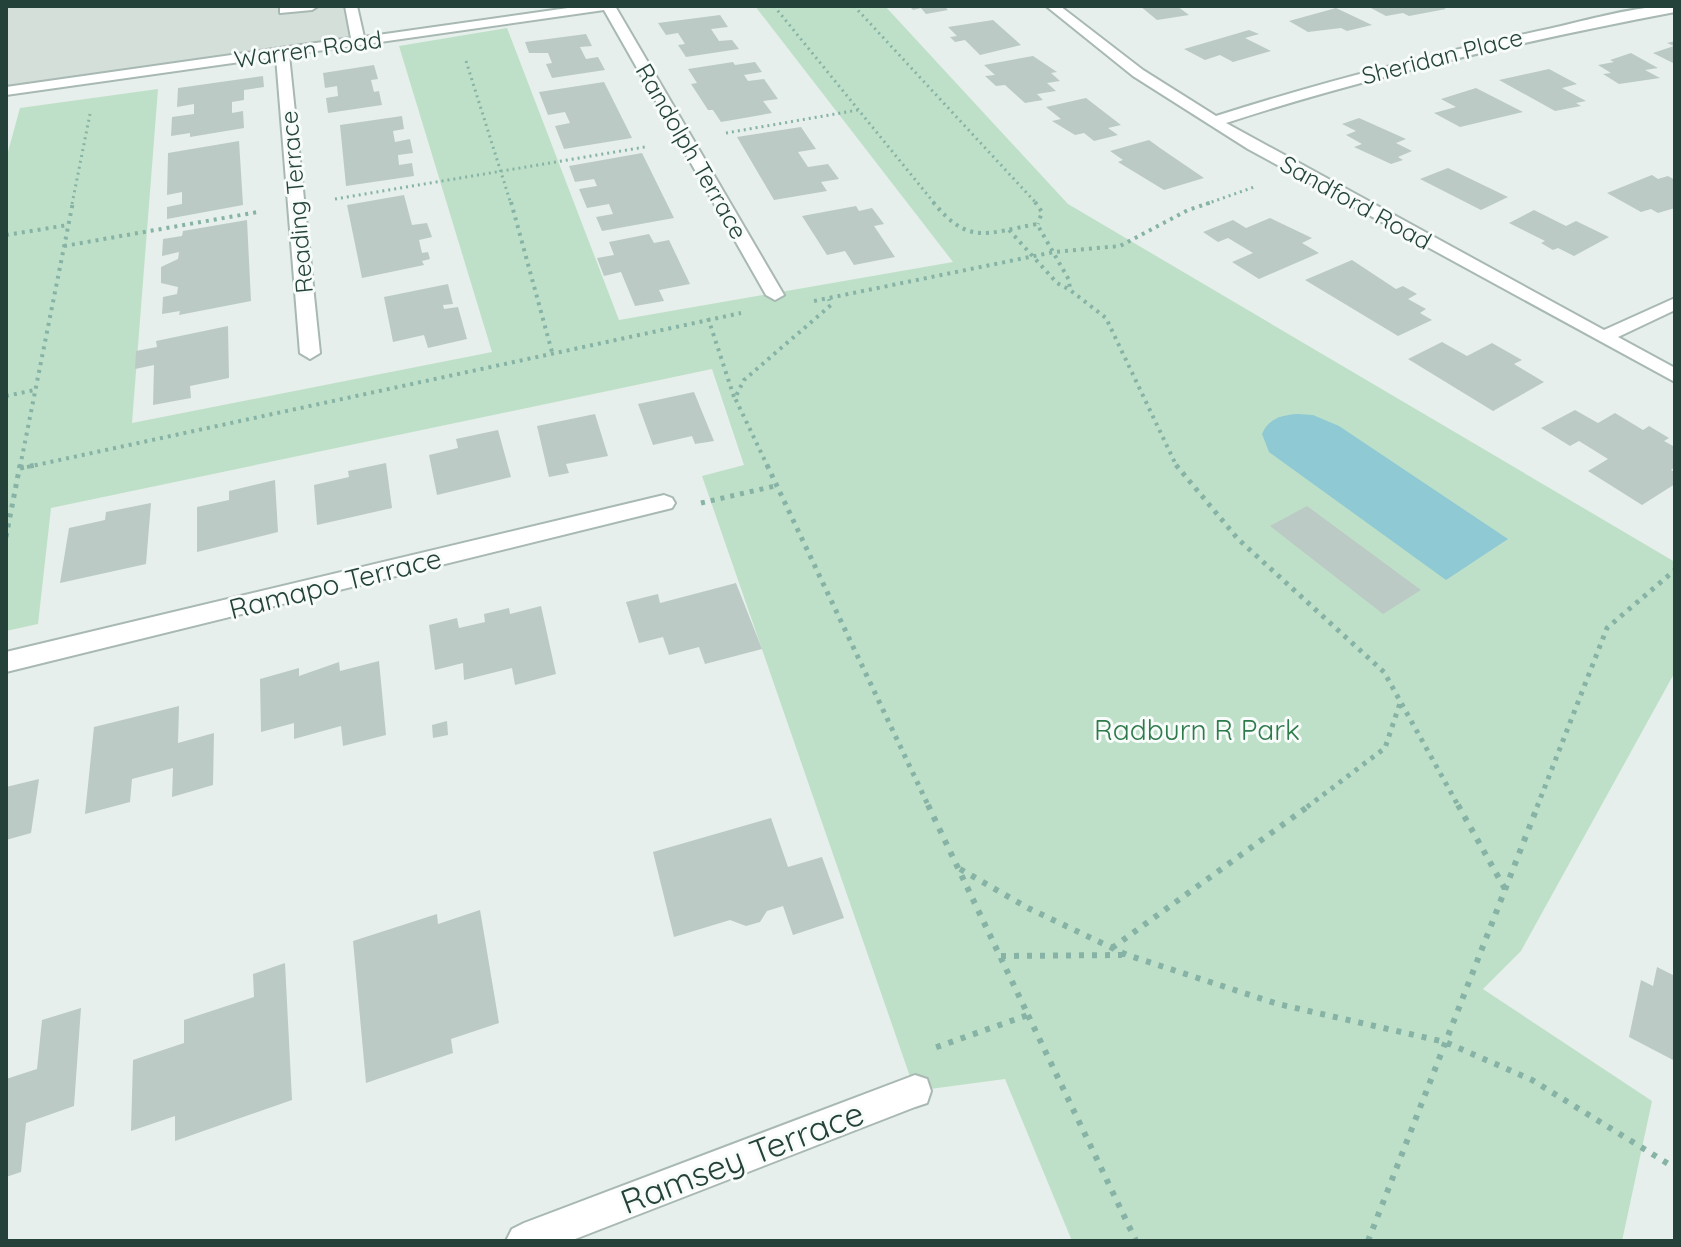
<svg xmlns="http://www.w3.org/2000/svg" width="1681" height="1247" font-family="Quicksand,sans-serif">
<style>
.built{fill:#d4dfda}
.green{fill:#bfe0c8}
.water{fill:#8ec9d4}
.building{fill:#bbcac4}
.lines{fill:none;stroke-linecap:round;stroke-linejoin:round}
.minor-casing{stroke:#a8b8b2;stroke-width:4}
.path-far3{stroke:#86b3a5;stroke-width:3;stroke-dasharray:2 4;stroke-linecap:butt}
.path-far2{stroke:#86b3a5;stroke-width:4;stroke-dasharray:3 5;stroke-linecap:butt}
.path-far1{stroke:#86b3a5;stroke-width:5;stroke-dasharray:4 6;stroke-linecap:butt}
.path{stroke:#86b3a5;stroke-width:6;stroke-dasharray:5 8;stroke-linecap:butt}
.minor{fill:#fff;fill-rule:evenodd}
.labels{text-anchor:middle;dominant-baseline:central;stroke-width:6;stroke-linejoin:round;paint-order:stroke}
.far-street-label{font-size:24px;fill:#24423a;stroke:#f7fbf9}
.street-label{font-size:28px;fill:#24423a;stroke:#f7fbf9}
.park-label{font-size:28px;fill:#2d7a4b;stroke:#f7fbf9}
.near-street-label{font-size:34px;fill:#24423a;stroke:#f7fbf9}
</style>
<rect width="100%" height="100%" fill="#e6efeb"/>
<path class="built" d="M6,6h345l7,36 -352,49z"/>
<path class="green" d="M755,6h130l183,198 607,358v110l-154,279 -38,38 169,112 -30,140h-550l-67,-162 -90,12 -213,-615 42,-11 -32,-96 -661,139 -13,116 -32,7v-472l14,-51 138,-19 -26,334 360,-71 -93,-306 108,-18 112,292 334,-58z"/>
<path class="water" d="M1298,414l15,1 26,11 169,113 -62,41 -177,-128 -7,-18c7,-16 20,-19 36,-20z"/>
<path class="building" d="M909,6h35l4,4 -22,4 -5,-6 -8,2z
M1140,6h37l12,9 -32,5z
M1367,6h73l6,3 -37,7 -6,-3 -17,3z
M1336,8l36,17 -25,6 -6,-3 -33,4 -19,-11z
M720,15l8,12 -17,2 8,12 13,-1 7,9 -53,8 -8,-12 7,-1 -7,-11 -12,2 -8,-12z
M993,20l28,25 -41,10 -15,-15 -10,2 -5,-5 7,-1 -9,-9z
M1249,30l10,4 -14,4 26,13 -38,11 -13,-7 -15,5 -21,-11z
M586,34l6,12 -12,1 6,12 12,-2 7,13 -53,8 -6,-14 6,-1 -4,-10h-19l-4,-11z
M1675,41v23l-22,-11 21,-7 -7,-3z
M1631,53l27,15 -13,2 15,8 -41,6 -16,-10 8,-1 -13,-8 16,-3 -4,-2z
M1033,56l24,16 -6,1 9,8 -13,2 9,8 -19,3 6,6 -18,3 -20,-18 -9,1 -11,-10 10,-1 -11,-10z
M733,62l2,3 20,-3 7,10 -18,3 4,6 16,-2 14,20 -15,2 9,12 -51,9 -8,-12h-5l-17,-26 6,-1 -9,-14z
M374,65l4,14 -7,1 3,12 5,-1 3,14 -54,8 -2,-15 12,-2 -1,-10 -12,2 -2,-15z
M1549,69l28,15 -15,4 24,13 -10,2 5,3 -26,5 -56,-31z
M263,76l1,11 -20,3v10l-12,2v11l11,-2 1,17 -54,9v-4l-19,3 1,-19 22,-3v-10l-17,3 1,-19z
M604,82l28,56 -68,11 -9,-23 15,-3 -5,-11 -17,3 -9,-23z
M1476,88l47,24 -63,15 -26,-14 22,-6 -15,-8z
M1086,98l35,27 -13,3 10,7 -24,6 -10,-8 -9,2 -23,-14 9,-2 -15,-12z
M402,116l2,13 -11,2 2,11 15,-3 3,14 -15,2 1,10 13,-2 2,13 -68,10 -6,-61z
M1359,118l47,21 -10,4 16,8 -14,6 5,3 -12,4 -37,-17 8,-3 -16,-9 10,-4 -14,-7z
M801,127l15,22 -18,3 10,15 20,-3 11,15 -18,3 6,9 -53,9 -37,-63z
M1149,140l11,8 44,30 -40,12 -46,-28 5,-2 -13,-9z
M239,141l4,64 -76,14v-12l15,-3v-12l-15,3 1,-42z
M642,153l32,65 -72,13 -6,-14 17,-3 -4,-10 -22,4 -8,-19 18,-3 -3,-7 -19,3 -6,-16z
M1448,168l60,29 -27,13 -61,-31z
M1652,175l6,4 10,-3 7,4v28l-17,5 -7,-4 -10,3 -34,-19z
M404,195l8,30 15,-2 5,14 -13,3 3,13 6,-1 2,7 -8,2 2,4 -62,13 -15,-73z
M856,206l3,5 13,-3 12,16 -10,2 21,31 -41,8 -9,-14 -18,4 -25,-39z
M1534,210l32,16 10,-5 33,16 -35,19 -16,-8 -5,2 -12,-7 4,-2 -36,-18z
M1270,218l42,20 -10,5 17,10 -60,26 -27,-17 21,-9 -25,-15 -10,4 -15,-10 30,-12 13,8z
M247,220l4,81 -72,14 1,-4 -18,3 1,-17 14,-3 1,-7 -17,-4v-16l17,-8 1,-7 -17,4 1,-17 19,-3 1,-5z
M649,234l5,9 15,-3 21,44 -31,6 5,11 -29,5 -14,-34 -17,4 -7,-18 17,-3 -5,-13z
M1352,260l44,29 7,-3 14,8 -9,5 18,10 -6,4 12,7 -34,16 -93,-56z
M448,284l5,20 -10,1 1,4 14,-2 9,32 -39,9 -4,-13 -31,7 -9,-45z
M228,326l1,52 -39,8 1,12 -38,7 1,-40 -19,4 1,-18 21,-4 -1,-6z
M1442,342l25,14 25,-13 30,17 -8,4 30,18 -51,29 -85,-52z
M694,392l20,49 -19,3 -3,-8 -39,9 -15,-41z
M1575,410l23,13 17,-10 28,17 6,-4 20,12 -5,3 11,6v20l-4,3 4,2v12l-33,21 -54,-34 20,-12 -29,-18 -9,5 -29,-18z
M595,414l13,42 -42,8 3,9 -20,4 -12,-51z
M498,430l13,47 -74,18 -8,-40 29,-7 -2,-9z
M386,463l6,45 -75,17 -3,-40 35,-8 -1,-6z
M275,480l3,52 -81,20v-45l32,-7v-9z
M151,503l-5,61 -86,19 9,-55 36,-8 1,-8z
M1307,506l114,84 -38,24 -113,-88z
M736,583l26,66 -57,15 -6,-17 -30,8 -6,-18 -24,6 -13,-41 32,-8 2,9z
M541,606l15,68 -41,11 -3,-17 -48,12 -1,-17 -28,7 -6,-45 28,-7 2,10 26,-6 -1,-8 25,-6 1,6z
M379,661l7,74 -43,11 -2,-20 -47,13v-16l-33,9 -1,-53 39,-11v8l40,-14 1,9z
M179,706l-1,37 36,-10 -1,52 -41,12 1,-29 -41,11 -2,23 -45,12 9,-87z
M447,721l1,14 -15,3 -1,-13z
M39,779l-8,54 -25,7v-53z
M771,818l17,49 34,-10 22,61 -51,17 -10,-29 -16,5 -7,11 -14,4 -16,-6 -56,17 -21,-85z
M480,910l19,113 -48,16 2,14 -87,30 -13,-142 84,-27 1,10z
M285,963l7,137 -117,41v-25l-44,15 2,-71 51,-17v-23l70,-23 -1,-23z
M1657,967l18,9v85l-46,-24 12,-57 12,6z
M81,1008l-7,98 -48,17 -5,49 -15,5v-98l31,-10 5,-49z"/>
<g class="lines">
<defs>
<path id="minor" d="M285,6h33l-6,4 -32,3v-6z
M345,6h12l7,31 218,-31h33l169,289 -9,5 -9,-5 -162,-285 -315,45 31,298 -10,6 -10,-6 -24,-296 -270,38v-8l345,-49z
M1046,6h14l83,64 73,46c109,-35 220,-63 332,-87 41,-9 86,-23 127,-23v6c-152,29 -302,63 -449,111l378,207 71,-32v12l-57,27 57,31v14l-427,-233 -115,-73z
M664,495l8,3 3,5 -3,5 -666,164v-20z
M915,1075l12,4 4,12 -4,12 -12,4 -345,134h-64l6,-12 12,-6z"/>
</defs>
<use href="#minor" class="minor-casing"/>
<path class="path-far3" d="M774,6l161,198
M854,6l183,198
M466,61l45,143
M726,133l132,-23
M335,199l310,-52
M72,204l18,-90
M1206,204l48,-17"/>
<path class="path-far2" d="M511,202l41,150
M933,202c36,44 53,31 104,22l32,56 1,10 36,28 71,149
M1035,202l7,10 -4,12
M1009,230l48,53 13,7
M6,235l62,-10
M64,246l194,-34
M814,301l240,-49 66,-6 68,-36 24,-8
M708,318l26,79
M6,396l29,-6
M20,467l53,-265
M27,467l714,-154
M768,467l-33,-69 9,-18 87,-75 -2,-6"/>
<path class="path-far1" d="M767,465l162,342
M1176,465l62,74 146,133 75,135
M20,468l16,-3
M701,503l74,-17
M6,537l14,-72
M1307,807l78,-59 15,-45
M1537,807l70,-179 68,-58"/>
<path class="path" d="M928,805l100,210 -94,33
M1458,805l47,84
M960,869l68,39 99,47 151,49 167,38 87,38 143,88
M1112,948l198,-143
M1001,956l121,-1
M1028,1015l108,226
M1368,1241l170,-436"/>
<use href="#minor" class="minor"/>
</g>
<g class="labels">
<g class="far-street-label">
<text transform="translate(308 49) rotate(-8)">Warren Road</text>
<text transform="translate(1442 56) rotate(-14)">Sheridan Place</text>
<text transform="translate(692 151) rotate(60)">Randolph Terrace</text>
<text transform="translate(296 202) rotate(-95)">Reading Terrace</text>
<text transform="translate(1356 202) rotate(29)">Sandford Road</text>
</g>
<g class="street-label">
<text transform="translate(335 583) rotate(-14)">Ramapo Terrace</text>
</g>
<g class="park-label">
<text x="1197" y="729">Radburn R Park</text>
</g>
<g class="near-street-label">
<text transform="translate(742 1157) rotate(-21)">Ramsey Terrace</text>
</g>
</g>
<rect width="1681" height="1247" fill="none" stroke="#24423a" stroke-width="16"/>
</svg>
